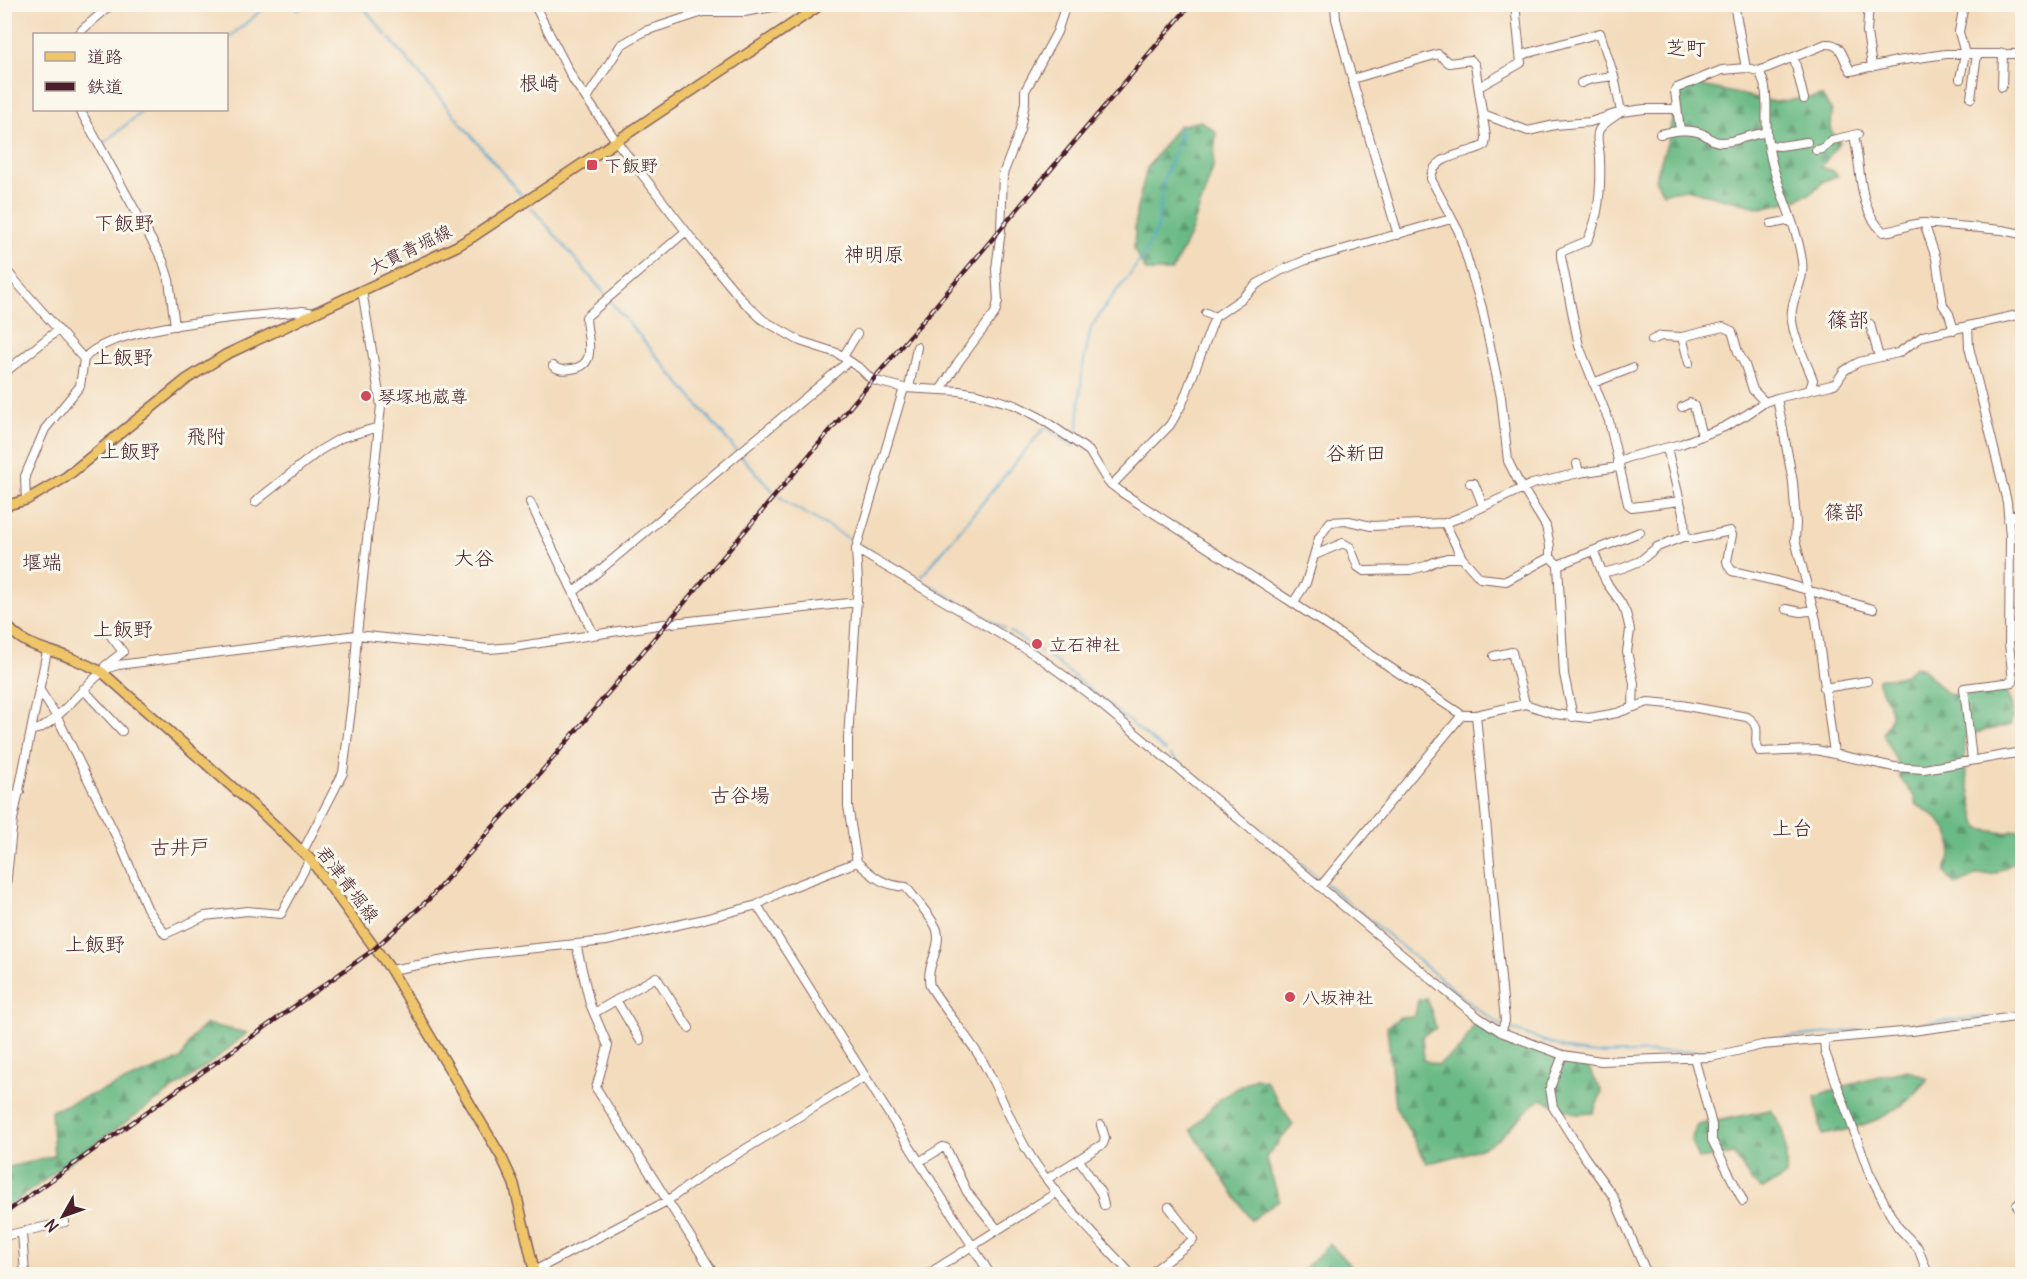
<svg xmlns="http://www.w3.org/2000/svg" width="2027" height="1279" font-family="Delius,'Klee One',sans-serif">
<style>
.forest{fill:url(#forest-firs);stroke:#5a6c58;stroke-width:1.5}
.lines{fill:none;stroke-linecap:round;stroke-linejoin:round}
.stream{stroke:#50a3cb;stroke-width:2}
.minor-casing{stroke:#85615e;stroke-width:10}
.major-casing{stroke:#85615e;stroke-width:12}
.minor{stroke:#fff;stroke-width:8}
.major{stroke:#eec569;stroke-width:9}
.rail-casing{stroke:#4a1f2b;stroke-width:4.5}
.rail{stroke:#fbf7ec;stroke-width:2;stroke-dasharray:7;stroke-linecap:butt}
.poi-dot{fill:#d1495b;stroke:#fbf7ec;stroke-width:2}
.labels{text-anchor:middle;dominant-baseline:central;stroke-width:6;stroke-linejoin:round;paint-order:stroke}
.poi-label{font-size:18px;fill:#4a1f2b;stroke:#fbf7ec;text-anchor:start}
.street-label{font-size:18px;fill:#4a1f2b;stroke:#fbf7ec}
.neighbourhood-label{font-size:20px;fill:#4a1f2b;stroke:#fbf7ec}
.quarter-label{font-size:21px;fill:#4a1f2b;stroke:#fbf7ec}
</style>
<defs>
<pattern id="forest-firs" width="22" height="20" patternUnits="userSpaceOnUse" patternTransform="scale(1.5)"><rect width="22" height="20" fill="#6aba85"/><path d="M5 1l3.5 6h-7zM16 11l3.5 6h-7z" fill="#59976d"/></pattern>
</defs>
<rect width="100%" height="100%" fill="#fbf7ec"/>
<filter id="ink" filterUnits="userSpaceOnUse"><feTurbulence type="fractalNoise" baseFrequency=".0167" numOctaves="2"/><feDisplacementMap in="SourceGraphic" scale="12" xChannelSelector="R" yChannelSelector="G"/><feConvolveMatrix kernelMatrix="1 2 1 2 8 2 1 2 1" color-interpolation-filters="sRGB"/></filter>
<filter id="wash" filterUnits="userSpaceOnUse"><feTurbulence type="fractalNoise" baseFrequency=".008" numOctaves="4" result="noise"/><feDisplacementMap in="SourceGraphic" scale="24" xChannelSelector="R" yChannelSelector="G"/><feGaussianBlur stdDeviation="1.35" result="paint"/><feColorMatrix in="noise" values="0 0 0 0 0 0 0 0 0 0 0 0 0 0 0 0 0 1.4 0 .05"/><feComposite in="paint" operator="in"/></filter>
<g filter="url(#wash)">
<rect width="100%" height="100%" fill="#f3dbbc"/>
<path class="forest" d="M1688,83l87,19 47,-6 10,15 -1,20 9,11 -19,25 12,4 5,5 -14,5 -13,12 -16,7 -34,8 -75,-19 -23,4 -8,-14 12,-36 11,-51z
M1201,121l15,11 -3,36 -23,67 -18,36h-26l-12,-22 2,-37 11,-44 31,-42z
M1915,666l8,3 24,25 10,1 24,-6 23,2c8,7 11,25 6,34 -13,4 -39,6 -46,15l2,34 10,48 4,7 25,4 16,-4 1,1v27l-27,17 -19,1 -17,9h-4c-17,-14 -6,-17 -4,-33 3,-23 -18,-37 -35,-47l-2,-8 -14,-18 -1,-11 -16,-33c2,-6 8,-13 8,-18 1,-10 -9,-24 -13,-33v-4c7,-3 9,0 15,-1 9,0 16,-7 22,-12z
M1427,998l9,30 -14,8 2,24 14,5 24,-18 13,-25 21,14 91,29 15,27 -9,21 -17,1 -35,-15c-16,11 -27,26 -42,39 -13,11 -54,22 -72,25l-32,-57 -8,-79 13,-10 15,-1 3,-16z
M206,1024l41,9 -35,29 -129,90 -78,57v-41l49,-12 -3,-45 130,-52 12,-23z
M1908,1070l20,9c-27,36 -63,48 -106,56l-7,-38 51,-18z
M1255,1078l11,3 27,44 -27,32 13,43 -28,20 -60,-90 28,-31z
M1770,1110c17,17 17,43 16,66l-24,13 -10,-7 -18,-28 -35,5 -8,-19 6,-15z
M1330,1244l28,30h-59z"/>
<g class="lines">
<path class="stream" d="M294,4l4,6 9,-6
M361,4l25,31
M390,39l133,158
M226,40l43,-36
M105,142l39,-32
M531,207l75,88
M610,301l126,149
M1077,440l5,-69 9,-44 23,-33 15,-18 14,-20 14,-27 7,-51 16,-39v-11
M740,455l33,36
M779,496l10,8 66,38
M860,545l145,84
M922,576l123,-149 29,20
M1010,632l41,26 114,93
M1170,755l151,125
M1326,884l150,124 25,17
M1506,1027l66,24 24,3 111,-3
M1715,1050l47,-10 224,-23"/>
</g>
</g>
<g filter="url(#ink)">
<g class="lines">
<defs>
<path id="minor" d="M534,4l40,77 43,61 85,110 41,49 20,19 37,21 37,12 24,16 11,11 32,8 55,3 18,3 38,11 24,12 50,34 19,31 13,10 172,111 169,112h14l49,-11 30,10 34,4 28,-5 31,-11 33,3 66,12c18,11 3,21 13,35l56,-2 78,17 30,2 98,-17
M1335,4l1,15 16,60 46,156
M1734,4l12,64
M1869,4l-2,28 5,35
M79,34l4,-5 29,-25
M1521,55l79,-22 14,43 7,36c-7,5 -18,11 -22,18 -4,8 1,19 1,28 1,26 0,60 -13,83l-26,11v5l18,89 30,75 19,83 4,3 48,-6
M1794,58l10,41
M1759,71c11,20 6,40 8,62 3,46 29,84 35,128 3,18 -8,32 -10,49 -3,21 14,50 21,70l-3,9
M1352,79l86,-25 11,9 22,-3 4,5 11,72 -1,8c-17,10 -53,9 -54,34l28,53 23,76 19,89 7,64 9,18 29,47 4,20v11l8,8 6,109 9,43
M1960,79l5,-25 -6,-22 4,-22
M1581,83l10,-4 23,-3
M1479,87l42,-24 -6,-59
M2002,87l1,-34
M587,98l34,-53 24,-14 58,-19h41l46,-8
M1971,98l6,-44
M80,110l83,151 6,19 6,46
M1483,114l45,17 27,-6 35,-3 31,-10 24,-3h32
M1680,130l-5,-39 2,-3 45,-18 24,-2 13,3 67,-27c18,-1 16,16 25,27l46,-10 49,-7h76
M1660,134c14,-3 30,-6 43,0 6,3 9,8 17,8 15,1 31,-9 47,-9
M1854,136c8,33 3,71 29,96 14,-1 26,-9 41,-9l78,7 20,4
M1769,145l11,1 27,-4
M1816,150l6,-1 10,-9 26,-6
M1924,223l12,35 7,47 6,9 5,16
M1771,224l20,-4
M4,268l80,91
M1206,313l9,4
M1870,324l9,33
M1968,327l1,20 38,155 3,34 -1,107 4,39 -49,6 8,72
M1682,337l7,26
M1652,340l9,-4 21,1 41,-10 9,4 6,21 7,13 8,25 12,12
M843,357l14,-23
M553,366c7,5 10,4 18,3 29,-3 15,-33 15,-52l99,-85
M4,373l54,-43
M1593,383l39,-15
M904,388l-48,161 2,33 -10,157v67l9,56c17,15 25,23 49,25 6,8 29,34 31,43 5,19 -12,36 -7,56 15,24 33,45 48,68 20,31 31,66 50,98 28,46 67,83 103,122
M909,388l8,-41
M941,389l18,-28 36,-48 3,-12 -2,-32 5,-39 2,-56 17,-44 5,-28v-11l32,-59 9,-28
M1777,398l16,84 3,41 -1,17 21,80 18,133
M1682,407l8,-4 4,3 8,30
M1618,462l11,-5 52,-13 43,-17 22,-12 19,-13 12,-4 54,-13 5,-2 8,-12 6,-4 9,-5 39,-9 25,-17 99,-22
M1577,464l2,9
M1470,483h4l9,23
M1112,485l58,-60 12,-21 33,-87 26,-18 16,-15 23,-13 26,-11 145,-41
M26,500l-1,-24 20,-47 35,-43 4,-27c26,-35 174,-43 219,-48l11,2
M255,502l64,-51 22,-13 38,-11
M530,502l63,131
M2008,520l14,-10
M1445,523l17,35 18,20 26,3 44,-24
M1685,536l9,3 36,-8 2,4 -5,26 1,4 4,6 44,10 97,28
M856,549l183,108 47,35 368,306 24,19 23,15 62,23 38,6 110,-4 51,-12 150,-14 110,-15
M1594,552l12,30 15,21 5,10 4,17 -3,22 7,31 -1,23
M1315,555l28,-12 7,4 8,20 6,4 46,-1 16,-4 8,-4 13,-4h15
M1558,565l82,-33
M1602,573l21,-5 17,-7 17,-14 28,-11 -1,-18 -17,-70
M574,592l275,-231
M1293,603l13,-20 13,-45 11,-16 19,-1 22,5 74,-3 16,-6 71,-33 47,-11 39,-6
M1786,609l15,3 13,-2
M1494,656l18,-4 13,52
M105,666l18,-14 -12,-16
M1824,688l43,-7
M39,689l18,28 65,131 25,60 18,26 40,-18 42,-5 34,3 29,-55
M83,689l39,42
M1476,715l29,306 -4,11
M32,730c20,1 54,-48 73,-60 4,-2 9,-4 13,-5l239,-30 132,14 25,-2 150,-23 193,-22
M4,801l16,-9
M303,851l40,-78 9,-71 5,-67 24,-229 -19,-116
M1320,887l142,-172
M4,905l9,-85 34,-169
M757,905l233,369
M576,944l14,60 18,42 -12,42 118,186
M391,970l86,-16 129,-13 98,-22 53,-14 25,-14 75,-29
M616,1000l24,40
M594,1013l62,-36 33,51
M1824,1040l1,12 44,120 21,42 8,13 20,21 10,26
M1563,1055l-13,33 3,19 31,49 29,40 34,78
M1694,1057l18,68v15l31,61
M1079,1160l22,33 3,12
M919,1162l24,-15 3,1 21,44 31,38
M1047,1179l56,-35 2,-6 -4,-13
M2022,1201l-5,4 5,13
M22,1233l3,41
M4,1236l61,-14
M534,1271l133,-70 39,-28 158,-96
M928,1274l128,-81
M1150,1274l43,-34 -1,-3 -23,-30
M2020,1274l2,-4"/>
<path id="major" d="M4,506l22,-6 40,-23 121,-98 38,-24 232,-109 17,-10 348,-232
M4,622c20,26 39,25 67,36 10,4 21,9 31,14l161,142 47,45 81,111 111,188 12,26 21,90"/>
</defs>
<use href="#minor" class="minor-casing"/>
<use href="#major" class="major-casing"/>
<use href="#minor" class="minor"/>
<use href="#major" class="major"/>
<defs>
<path id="rail" d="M4,1214l369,-264 56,-51 102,-115 660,-780"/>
</defs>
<use href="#rail" class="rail-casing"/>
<use href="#rail" class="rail"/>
</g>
</g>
<g class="poi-dot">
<rect x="586" y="159" width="12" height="12" rx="3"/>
<circle cx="366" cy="396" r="6"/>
<circle cx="1037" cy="644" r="6"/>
<circle cx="1290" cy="997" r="6"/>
</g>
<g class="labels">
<g class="poi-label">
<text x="604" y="165">下飯野</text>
<text x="378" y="396">琴塚地蔵尊</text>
<text x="1049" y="644">立石神社</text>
<text x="1302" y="997">八坂神社</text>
</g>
<g class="street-label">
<text transform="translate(410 249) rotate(-26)">大貫青堀線</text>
<text transform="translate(348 884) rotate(53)">君津青堀線</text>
</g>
<g class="neighbourhood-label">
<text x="1686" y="47">芝町</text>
<text x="539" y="82">根崎</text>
<text x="124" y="222">下飯野</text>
<text x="874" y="253">神明原</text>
<text x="123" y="356">上飯野</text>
<text x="206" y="435">飛附</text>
<text x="130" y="450">上飯野</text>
<text x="1356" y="452">谷新田</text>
<text x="1844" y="511">篠部</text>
<text x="474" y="557">大谷</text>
<text x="42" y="561">堰端</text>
<text x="123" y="628">上飯野</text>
<text x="740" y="794">古谷場</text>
<text x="1792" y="827">上台</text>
<text x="180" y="846">古井戸</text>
<text x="95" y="943">上飯野</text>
</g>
<g class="quarter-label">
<text x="1848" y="319">篠部</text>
</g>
</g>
<rect width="2027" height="1279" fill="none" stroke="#fbf7ec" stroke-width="24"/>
<rect x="33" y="33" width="195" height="78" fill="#fbf7ec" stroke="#b4a19f" stroke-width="1.5"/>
<rect x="45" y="52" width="30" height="9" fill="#eec569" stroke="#b4a19f" stroke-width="1.5"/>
<text x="87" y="63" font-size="18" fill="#4a1f2b">道路</text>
<rect x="45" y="82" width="30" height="9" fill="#4a1f2b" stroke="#b4a19f" stroke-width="1.5"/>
<text x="87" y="93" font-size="18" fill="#4a1f2b">鉄道</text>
<g transform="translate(63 1216) rotate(230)" stroke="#fbf7ec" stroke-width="4.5" paint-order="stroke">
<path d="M0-4.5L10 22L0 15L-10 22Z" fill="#4a1f2b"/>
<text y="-9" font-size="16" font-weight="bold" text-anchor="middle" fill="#4a1f2b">N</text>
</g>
</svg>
